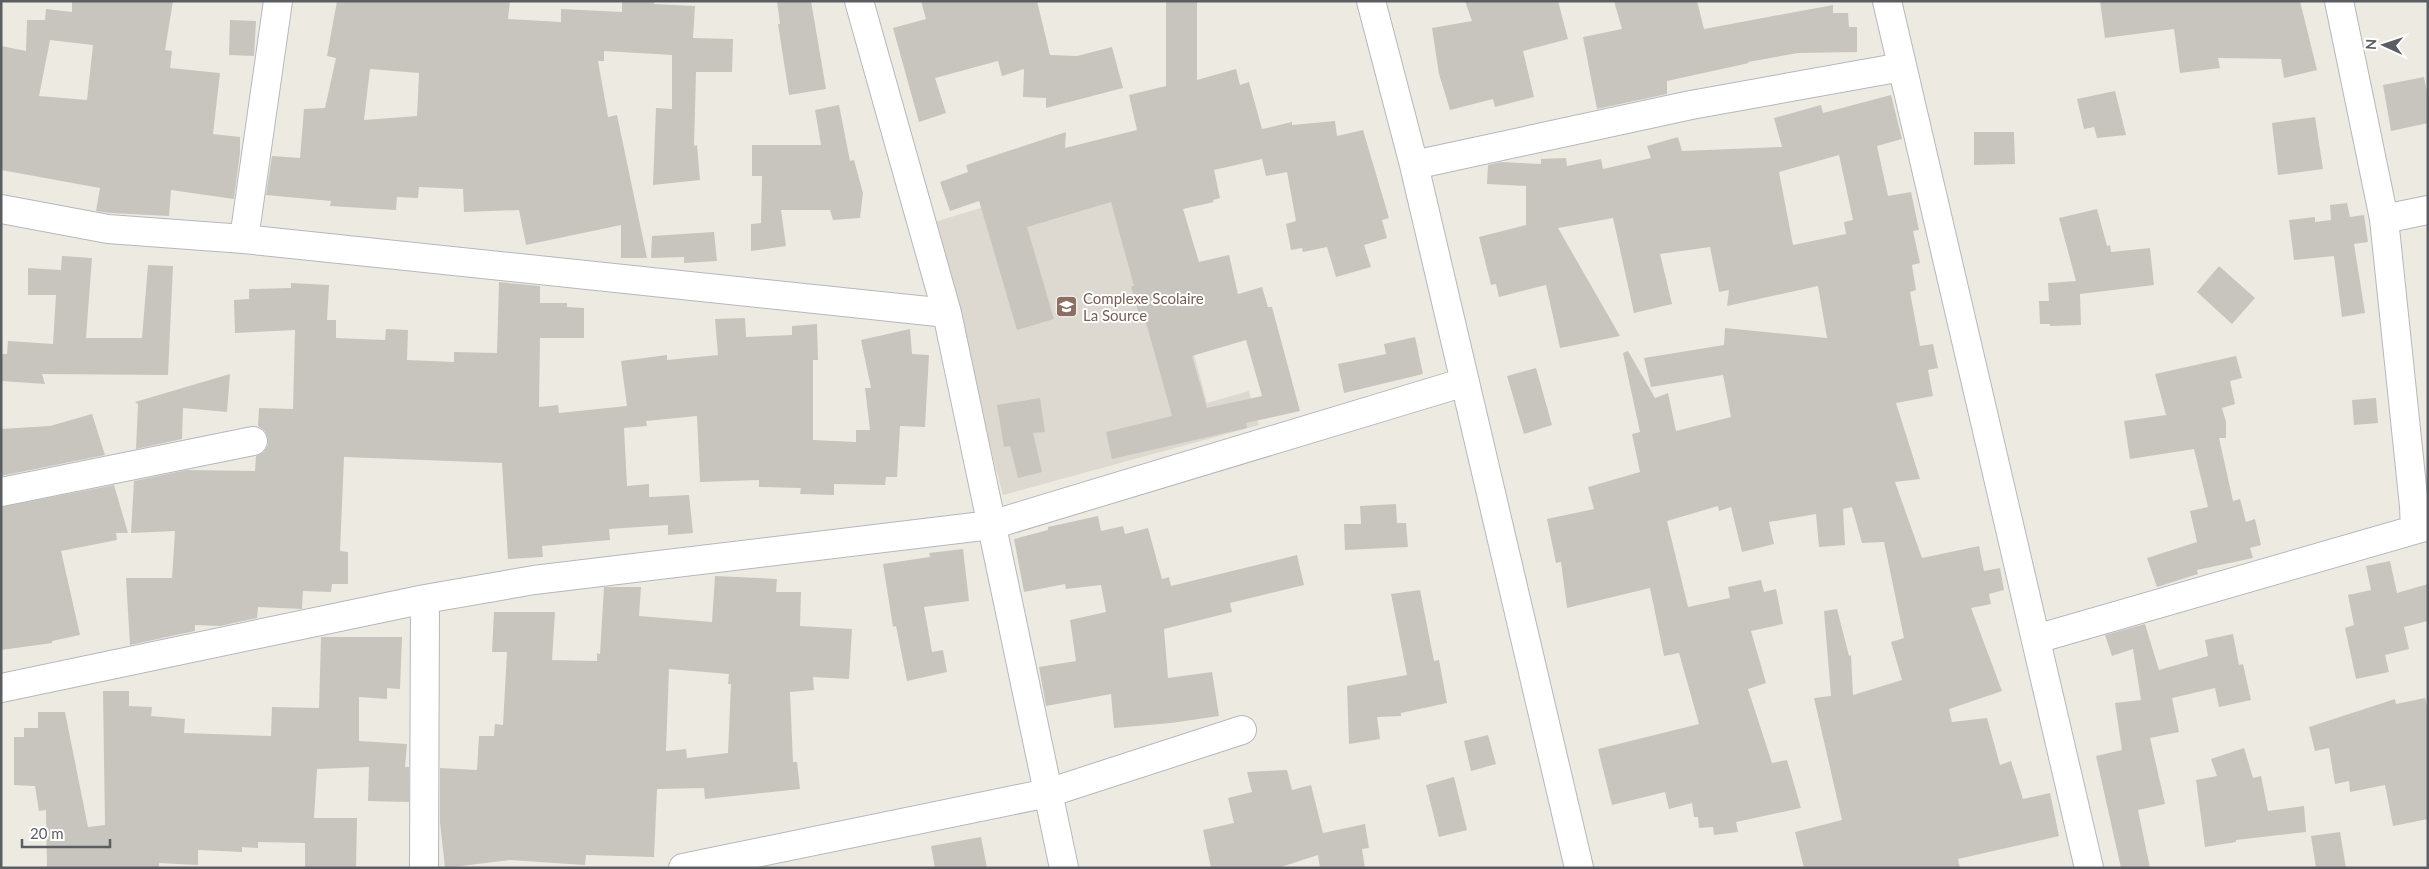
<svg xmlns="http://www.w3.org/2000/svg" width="2429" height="869" font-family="Lato,sans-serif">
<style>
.education{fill:#ddd9d0}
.building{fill:#c8c5bf;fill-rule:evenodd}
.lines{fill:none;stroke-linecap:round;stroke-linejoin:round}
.minor-casing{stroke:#b4b8bc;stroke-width:30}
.minor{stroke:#fff;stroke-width:28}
.labels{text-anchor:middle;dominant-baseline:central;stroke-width:4;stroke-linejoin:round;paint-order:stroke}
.education-label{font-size:15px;fill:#785e54;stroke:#fff;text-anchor:start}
</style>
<rect width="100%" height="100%" fill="#edeae2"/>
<path class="education" d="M1097,173l52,11 58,219 42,-12 10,34 -256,70 -72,-272z"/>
<path class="building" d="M72,1h101l-8,49 7,1 -2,17 50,5 -7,61 27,3v16l-6,46 -63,-9 -2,26 -59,-3 -14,-2 4,-23 -99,-18v-124l25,5 1,-31h18l1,-11 26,3zM50,40l43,5 -6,55 -48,-4z
M337,1h173l-2,18 53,3v-13l61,3v-11h32v3l41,2 -2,32 40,1 -1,33h-36l-2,74 3,-1 3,35 -47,5 3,-77 16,1v-54l-68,-4v10h-6l10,56 9,-2 30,143h-26v-33l-95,20 -7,-35 -55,2 -1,-23 -44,-2 -1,11 -21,-1 -1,13 -66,-4 1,-5 -65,-6 6,-39 28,2 4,-49 21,-1 11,-50 -9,-2zM370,69l49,4 -2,43 -53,4z
M777,1h34l15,88 -37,6 -11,-71h2z
M921,1h116l13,54 27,1 35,-9 11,41 -77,20v-10l-23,-1 1,-28 -22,7 -4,-15 -63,17 11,35 -27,9 -26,-94 33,-9z
M1166,1h31v79l39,-11 4,16 9,-3 13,47 30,-7v3l43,-4 2,15 26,-6 26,88 -7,2 5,18 -23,7 7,22 -35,10 -9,-30 -24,5 -1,-4 -11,2 -5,-26 10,-3 -9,-49 -21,4 -4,-17 -48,11 6,28 -7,2 1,2 -31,7 16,53 30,-7 9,39 24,-7 6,20h4l28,104 -54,12 1,5 -135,31 -6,-27 66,-16 -23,-83 -6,-20 -4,1 -8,-28h3l-23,-84 -84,25 27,92 -37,11 -38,-129 -29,10 -10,-29 28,-10 -2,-7 100,-33 -1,16 72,-18 -8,-35 37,-9zM1246,340l16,56 -55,12 -15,-52z
M1465,1h93l10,38 -45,12 11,46 -39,10 -2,-8 -43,11 -11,-36 -7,-46 40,-7z
M1614,1h83l7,28 129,-24v8h15l1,14h8v25l-59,1 -50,9 1,1 -82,18v13l-70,15 -14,-72 39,-8z
M2100,1h200l17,69 -33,8 -3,-19 -63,-1 2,10 -40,5 -6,-44 -69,9z
M230,20l26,1 -2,35 -25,-1z
M2424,77l4,21v25l-37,8 -8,-46z
M2115,91l11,44 -29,3 -3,-11 -10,2 -7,-30z
M1891,95l11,44 -25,7 11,50 23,-4 8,38 -6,1 7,32 -8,2 4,25 -6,2 10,54 13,-2 5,24 -10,2 5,26 -37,7 24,76 -25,3 27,76 57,-12 5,25 16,-3 4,22 -15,4 2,10 -20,4 31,83 -53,18 3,13 35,-4 13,47 11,-4 12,38 27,-6 9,43 -101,23 2,9h-156l-9,-36 47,-12 -28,-122 17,-2 -7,-85 13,-2 12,47 2,-1 2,40 49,-15 -11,-38 13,-4 -20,-96 -22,1 -10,-36 -9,2 2,36 -26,2 -3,-33 -47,8 5,22 -32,8 -11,-45 -12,4 -1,-5 -51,15 21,86 42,-9 -2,-11 33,-7 3,12 12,-3 7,35 -32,7 15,52 -18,6 24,74 15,-3 14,48 -65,14 2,10 -24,3 -1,-8 -14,1 -1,-11h-4l-2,-14 -23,6 -4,-17 -53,13 -14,-56 101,-25 -20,-71 -15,3 -14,-68 -83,20 -6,-46 -5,1 -9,-44 47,-10 -6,-22 52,-15 -8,-38 8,-2 -17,-79 5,-2 27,47 13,-5 8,38 55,-14 -8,-42 -72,12 -7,-29 80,-13 1,-17 102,10 -9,-52 -91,20 2,-16 -10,2 -9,-45 -50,7 12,50 -38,9 -21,-95 -55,10 62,108 -60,12 -14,-63 -47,12 -3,-13 -5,1 -12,-48 47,-12v-39l-39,-2 1,-19 13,-3 40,2v-5l25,-1 1,8 34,-7 2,10 48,-11 -4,-12 31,-9 4,14 100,-4 -8,-29 47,-13 2,8zM1839,155l14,65 -9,2 2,12 -53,11 -14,-73z
M839,105l11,56 4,-1 9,33 -3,25 -27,2 -3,-10h-49l5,36 -35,5v-27l10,-1 1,-47h-10v-31h69l-6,-35z
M2315,117l8,52 -45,6 -6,-52z
M1974,132h40l1,32 -41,1z
M2347,203l3,14 14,-2 4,27 -14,2 11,69 -23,4 -8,-61 -40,4 -5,-40 26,-3v5l16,-2 -1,-15z
M2097,209l10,37 3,-1 1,7 39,-4 4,37 -74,9 1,31 -31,1v-2h-10l-1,-23h10l-1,-18 28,-2 -17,-63z
M714,232l3,29 -33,2v-6l-33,1 1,-22z
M62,256l30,2 -6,80h56l6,-73 25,1 -5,109 -126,-1 3,10 -44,-3v-27h6l1,-13 45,3 3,-49h-28v-27l33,2z
M2219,266l36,32 -23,26 -35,-32z
M499,282l41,4v17h27v4l17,1v30h-44l-1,69 19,-2 1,8 68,-7 -6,-45 46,-6v5l51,-5 -3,-36 30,-1 1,19 46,-2v-9l25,-2 1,36h-5v80l43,2v-12h14l-5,-42h6l-10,-48 49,-11 2,25 17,1 -4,72 -25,-1 -3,51h-11l-1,8 -51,-1v11l-34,-1 1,-6 -42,-1v-7l-59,2 -3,-66 -51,5 1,5 -23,2 3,58 22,-2v13l40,-2 4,38 -25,2v-10l-59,4 1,11 -68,6 1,11 -35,2 -6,-96 -158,-6 -4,94 8,1v32h-16l-1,8 -28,-1 -1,18 -44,-2 -1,11 -37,8 -25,-1v6l-65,14 -4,-67h46l3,-47 -44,2 3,-52 53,-11 68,1 1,-15 8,-4 4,-7v-7l-3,-7 -7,-5 1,-18 34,1 2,-79 -60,3 -1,-33 15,-1v-10l42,-1v-5l38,2 -2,35h9v18l49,2 1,-11 22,1 -1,30 47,2v-10l43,1z
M1415,337l8,37 -79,19 -6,-29 48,-10 -2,-10z
M2236,356l6,22 -12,3 5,23 -13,4 4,14v16h-7l14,63 7,-2 6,23 9,-3 6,26 -11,3 3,10 -56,12 1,4 -41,13 -10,-29 50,-16 -7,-31 18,-4 -14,-58 -64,10 -6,-38 42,-6 -11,-41z
M1536,368l16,57 -28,9 -17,-58z
M230,374l-3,38 -44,-4 -1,31 -46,10 2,-45 -3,-2z
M1040,398l5,34 -12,1 9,39 -24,6 -8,-32 -6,1 -7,-42z
M2376,398l2,25 -24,2 -2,-25z
M92,414l13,41 -104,21v-47l49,-3z
M114,485l14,48h-12l1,7 -56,11 19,84 -28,6v2l-51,7v-143z
M1396,504l1,19h9l2,24 -63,3 -1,-26h17l-1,-18z
M1098,516l3,15 22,-5 2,8 23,-6 14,51 7,-2 2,9 126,-31 7,30 -74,18 2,9 -68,17 4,49 44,-6 7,44 -48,7 -57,5 -3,-34 -65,12 -7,-39 37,-6 -6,-41 36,-8 -5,-27 -35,4 -1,-5 -41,8 -10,-53 34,-9v-3z
M963,549l6,52 -45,6 8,45 11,-2 4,22 -40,9 -11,-55 -3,1 -10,-63 47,-7 -1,-4z
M2390,561l7,32 31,-9v37l-24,6 5,22 -24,6 4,17 -33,7 -11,-51 9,-3 -6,-30 23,-5 -5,-24z
M715,576l62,3 -1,13h25l-1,34 52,3 -3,50 -36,-2 1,13 -24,2 3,70h4l3,27 -95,10 -1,-11 -47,1 -3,68 -68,-2 -1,10 -75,-5 -65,8 -5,-46v-54l37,2 2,-34h15l1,-12 8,1 4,-73h-15l2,-40h61l-3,48 45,1v-8l3,1 4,-67h37l-2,29 73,6zM669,669l60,5 -1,10h3l-3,69 -41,5 -1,-9 -20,2z
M1420,590l14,71 5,-1 8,43 -46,10v3l-24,1 3,22 -31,5 -2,-58 60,-11 -16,-81z
M2145,624l14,46 49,-14 -3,-16 28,-6 6,31 4,-1 8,36 -32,7 -4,-19 -43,10 7,34 -29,6 15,66 -27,6 12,58h-29l-25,-112 26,-6 -7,-47 26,-3 -8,-51 -21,7 -7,-21z
M321,637h81l-2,52 -13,-1v11l-28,-2v44l48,3 -2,23h4v35l-41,-1 1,-34 -52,2 -3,49h43l-1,50h-51v-25l-47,-1v6l-16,-1v5l-44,-2v15l-39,-2v5h-112l-1,-58 -7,1 -4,-25 -21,-1v-48h10v-9h14v-16h27l23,115 17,-2 -2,-134h26v15l23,1 -1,9 34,3 -1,14 87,3 1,-29 47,1z
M2425,698l3,13v108l-35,7 -8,-41 -35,7 -1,-11 -14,3 -6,-36 -14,3 -6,-24 86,-28 1,5z
M1488,735l8,29 -25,7 -7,-30z
M2244,748l9,30 8,-2 7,35 36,-5 2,26 -70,8v2l-31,5 -9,-67 21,-4 -6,-17z
M1287,770l5,20 19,-5 12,48 42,-9 4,24 -7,1 3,19h-45l-2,-13 -40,13h-67l-8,-38 31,-7 -6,-25 24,-6 -5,-20z
M1454,777l13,53 -28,7 -13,-52z
M2340,832l6,36h-30l-5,-32z
M981,837l6,31h-52l-4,-22z"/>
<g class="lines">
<defs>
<path id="minor" d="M859,1l88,312 117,555
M1371,1l43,164 165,703
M1887,1l202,867
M2339,1l45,218 30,287 1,23
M1414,165l277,-60 211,-38
M1,209l107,20 136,10 703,74
M2384,219l44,-9
M244,239l34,-238
M1,492l252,-51
M2036,639l392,-113
M1,688l424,-89 109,-19 457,-55 474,-143
M424,868l1,-269
M683,868l365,-75 194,-63"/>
</defs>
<use href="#minor" class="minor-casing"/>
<use href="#minor" class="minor"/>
</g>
<defs>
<symbol id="school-square" viewBox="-11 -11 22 22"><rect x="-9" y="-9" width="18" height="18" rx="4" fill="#8d6e63" stroke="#fff"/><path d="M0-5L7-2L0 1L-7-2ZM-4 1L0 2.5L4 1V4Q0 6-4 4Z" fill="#fff"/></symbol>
</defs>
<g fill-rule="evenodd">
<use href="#school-square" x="1054" y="294" width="25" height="25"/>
</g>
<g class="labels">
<g class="education-label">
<text x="1083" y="298">Complexe Scolaire<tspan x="1083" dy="17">La Source</tspan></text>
</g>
</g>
<rect width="2429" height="869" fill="none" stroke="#5a5e62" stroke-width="5"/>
<g transform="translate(2384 45) rotate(273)" stroke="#ffffff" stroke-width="4" paint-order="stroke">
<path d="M0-4L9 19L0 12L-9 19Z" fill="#5a5e62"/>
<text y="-8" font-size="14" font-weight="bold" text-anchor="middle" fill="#5a5e62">N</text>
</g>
<path d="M22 839v8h88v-8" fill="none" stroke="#5a5e62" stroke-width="2.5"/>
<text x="30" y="839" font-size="15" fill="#5a5e62" stroke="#ffffff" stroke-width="4" paint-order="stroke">20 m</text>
</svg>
